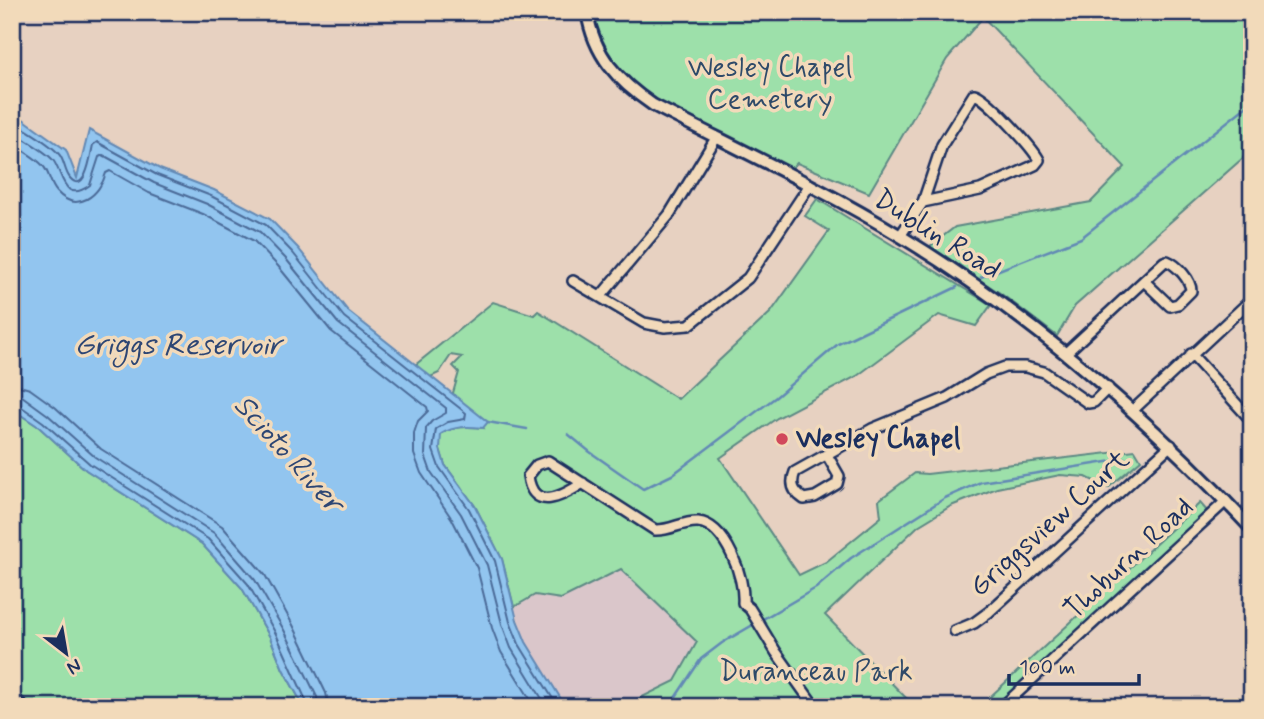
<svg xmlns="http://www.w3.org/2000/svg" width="1264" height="719" font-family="Mynerve,sans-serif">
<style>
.built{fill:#dac6ca}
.green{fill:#9de0aa;stroke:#5c8884;stroke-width:2}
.water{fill:#92c5ef;stroke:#6289b5;stroke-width:2}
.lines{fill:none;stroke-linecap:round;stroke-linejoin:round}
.shore{stroke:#4b6b98;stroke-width:2}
.stream{stroke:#6289b5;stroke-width:2.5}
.minor-casing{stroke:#1b2f5e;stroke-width:14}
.major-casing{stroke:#1b2f5e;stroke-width:16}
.minor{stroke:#f2daba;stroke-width:9}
.major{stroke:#f2daba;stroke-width:10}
.poi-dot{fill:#d1495b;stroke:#f2daba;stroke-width:2.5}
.labels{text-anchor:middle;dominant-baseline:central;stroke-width:7;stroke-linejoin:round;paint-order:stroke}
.park-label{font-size:28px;fill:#2e4a69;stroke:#f2daba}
.street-label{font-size:28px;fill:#1b2f5e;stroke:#f2daba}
.poi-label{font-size:28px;font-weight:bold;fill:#1b2f5e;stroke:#f2daba;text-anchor:start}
.water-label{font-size:30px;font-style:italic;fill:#2d4674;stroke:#f2daba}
</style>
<rect width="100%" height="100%" fill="#e7d1c1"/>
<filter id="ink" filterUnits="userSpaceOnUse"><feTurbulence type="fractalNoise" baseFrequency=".0143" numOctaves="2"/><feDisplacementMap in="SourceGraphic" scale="14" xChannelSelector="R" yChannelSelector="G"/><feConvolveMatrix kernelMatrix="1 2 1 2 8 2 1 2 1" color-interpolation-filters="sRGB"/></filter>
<g filter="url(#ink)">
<path class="built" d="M621,568l76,74 -22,39 -39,19 -6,7h-64l-40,-65 -12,-35 21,-12 26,4z"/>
<path class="green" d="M587,12h665v138l-177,156 -18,30 -57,-43 -71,-46 26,-20 136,-25 34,-35 -142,-150 -36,42 -78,134 -72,-30 -11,11 -133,-69 -43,-37z
M817,199l174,106 -15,21 -37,-11 -82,61 -80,42 -57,40 79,117 27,-13 55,-45 -2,-17 36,-27 12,1 208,-24 6,10 -33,28 -22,-11 -26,-2 -63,13 -46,18 -33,20 -93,89 87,89 16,3h-241l-11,-5 -14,5h-32l6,-7 39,-19 22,-39 -76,-73 -60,30 -26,-4 -21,12 -12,-48 -27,-53 -30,-41 -5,-16v-15c15,-8 27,-8 43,-6l-27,-29 -3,-6 6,-21 -6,-6 9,-9 -11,-2 -12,18 -17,8 -18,-7 89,-72 41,13 4,-4 140,88 93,-87 58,-81 -24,-15z
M12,409l27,18 47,43 116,74 40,44 28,49 13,32 21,38h-281l-11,-9z
M1200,503l8,9 -209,195h-20z"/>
<path class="water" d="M12,111l54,39 11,28 12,-48 71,39 54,21 56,29 28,29 50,63 140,111 -5,6c-16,-2 -28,-2 -42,6l-1,15 5,16 30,41 27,53 15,61 9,22 40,65h-262l-21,-38 -13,-32 -28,-49 -40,-44 -116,-74 -47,-43 -27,-18z"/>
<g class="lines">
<path class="shore" d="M12,120c15,11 34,20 46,33 7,7 6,18 12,25 16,18 21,-26 23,-33l4,-3 60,33 54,21 55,29 27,28 51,64 122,96 -1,6 -17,3 -12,7 -3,21 6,17 30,42 26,52 15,61 9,22 39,63
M12,131c11,8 33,19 41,29 10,13 10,45 37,25l9,-28 4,-2 51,28 53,21 53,28 26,27 52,64 108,85v5l-14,8 -6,7 -1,27 6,17 30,42 26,51 15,59 9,24 36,59
M12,144c10,6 25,14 32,23 6,7 6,18 13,25 20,22 43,3 49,-19l4,-2 39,22 54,21 51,27 24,25 53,65 96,76 1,4 -10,10 -4,12v21l7,19 31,46 25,49 15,60 9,24 34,55
M12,384l18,5 25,18 46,42 121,77 43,49 28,50 33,68 3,14
M12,395l10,1 26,19 47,42 119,76 41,47 29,50 33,67 1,10
M12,403l7,2 24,17 47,42 118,75 40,45 28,50 33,73"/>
<path class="stream" d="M981,277l100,-39 171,-136
M488,422l39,7
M568,434l22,18 53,37 29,-14 104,-78 62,-53 119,-57
M669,707l32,-48 21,-16 94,-55 35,-30 94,-60 36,-16 145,-23"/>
<defs>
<path id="minor" d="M900,236l23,-34 19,-57 32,-51c12,2 58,53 65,66l-4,5 -55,25 -57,12
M573,281l71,42 21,4 24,-2 59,-47 61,-92
M601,296l68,-81 47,-77
M1067,352l97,-90 3,-1c10,4 24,19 24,30l-13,13 -8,2 -26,-25
M1191,354l61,67
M1133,410l119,-111
M827,455l12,21 -2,8 -22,13 -11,2c-11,-7 -14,-15 -9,-27l77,-43 75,-31 39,-24 19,-7h20l19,5 44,31 6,-1 14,-14
M583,483c-20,13 -50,30 -55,-7l9,-11 11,-4 107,69c15,1 28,-9 43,-8 28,3 47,56 45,81l7,6 26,43 39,55
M955,631l19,-8 15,-11 182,-167
M1002,707l224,-206"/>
<path id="major" d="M587,12c7,44 31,69 66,93 83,43 169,83 249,132 131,80 245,180 350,292
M12,698l11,9"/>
</defs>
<use href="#minor" class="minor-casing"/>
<use href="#major" class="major-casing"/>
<use href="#minor" class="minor"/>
<use href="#major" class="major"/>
</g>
</g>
<circle class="poi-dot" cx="782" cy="439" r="7"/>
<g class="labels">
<g class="park-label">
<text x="770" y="68">Wesley Chapel<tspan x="770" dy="32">Cemetery</tspan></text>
<text x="816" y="672">Duranceau Park</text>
</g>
<g class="street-label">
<text transform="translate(937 235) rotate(32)">Dublin Road</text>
<text transform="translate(1050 524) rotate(-42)">Griggsview Court</text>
<text transform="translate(1129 559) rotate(-43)">Thoburn Road</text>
</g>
<g class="poi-label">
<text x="796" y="439">Wesley Chapel</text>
</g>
<g class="water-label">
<text x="178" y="345">Griggs Reservoir</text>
<text transform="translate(288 454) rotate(48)">Scioto River</text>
</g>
</g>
<rect width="1264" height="719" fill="none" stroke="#f2daba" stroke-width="42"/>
<rect x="21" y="21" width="1222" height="677" fill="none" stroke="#1b2f5e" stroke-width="2.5" filter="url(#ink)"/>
<g transform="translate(66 653) rotate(149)" stroke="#f2daba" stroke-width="5" paint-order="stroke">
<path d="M0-5L12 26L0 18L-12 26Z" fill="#1b2f5e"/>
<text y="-10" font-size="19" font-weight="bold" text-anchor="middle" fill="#1b2f5e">N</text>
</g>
<path d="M1009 674v10h130v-10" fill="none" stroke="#1b2f5e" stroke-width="3.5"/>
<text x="1019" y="674" font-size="21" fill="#1b2f5e" stroke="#f2daba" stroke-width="5" paint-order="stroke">100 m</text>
</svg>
